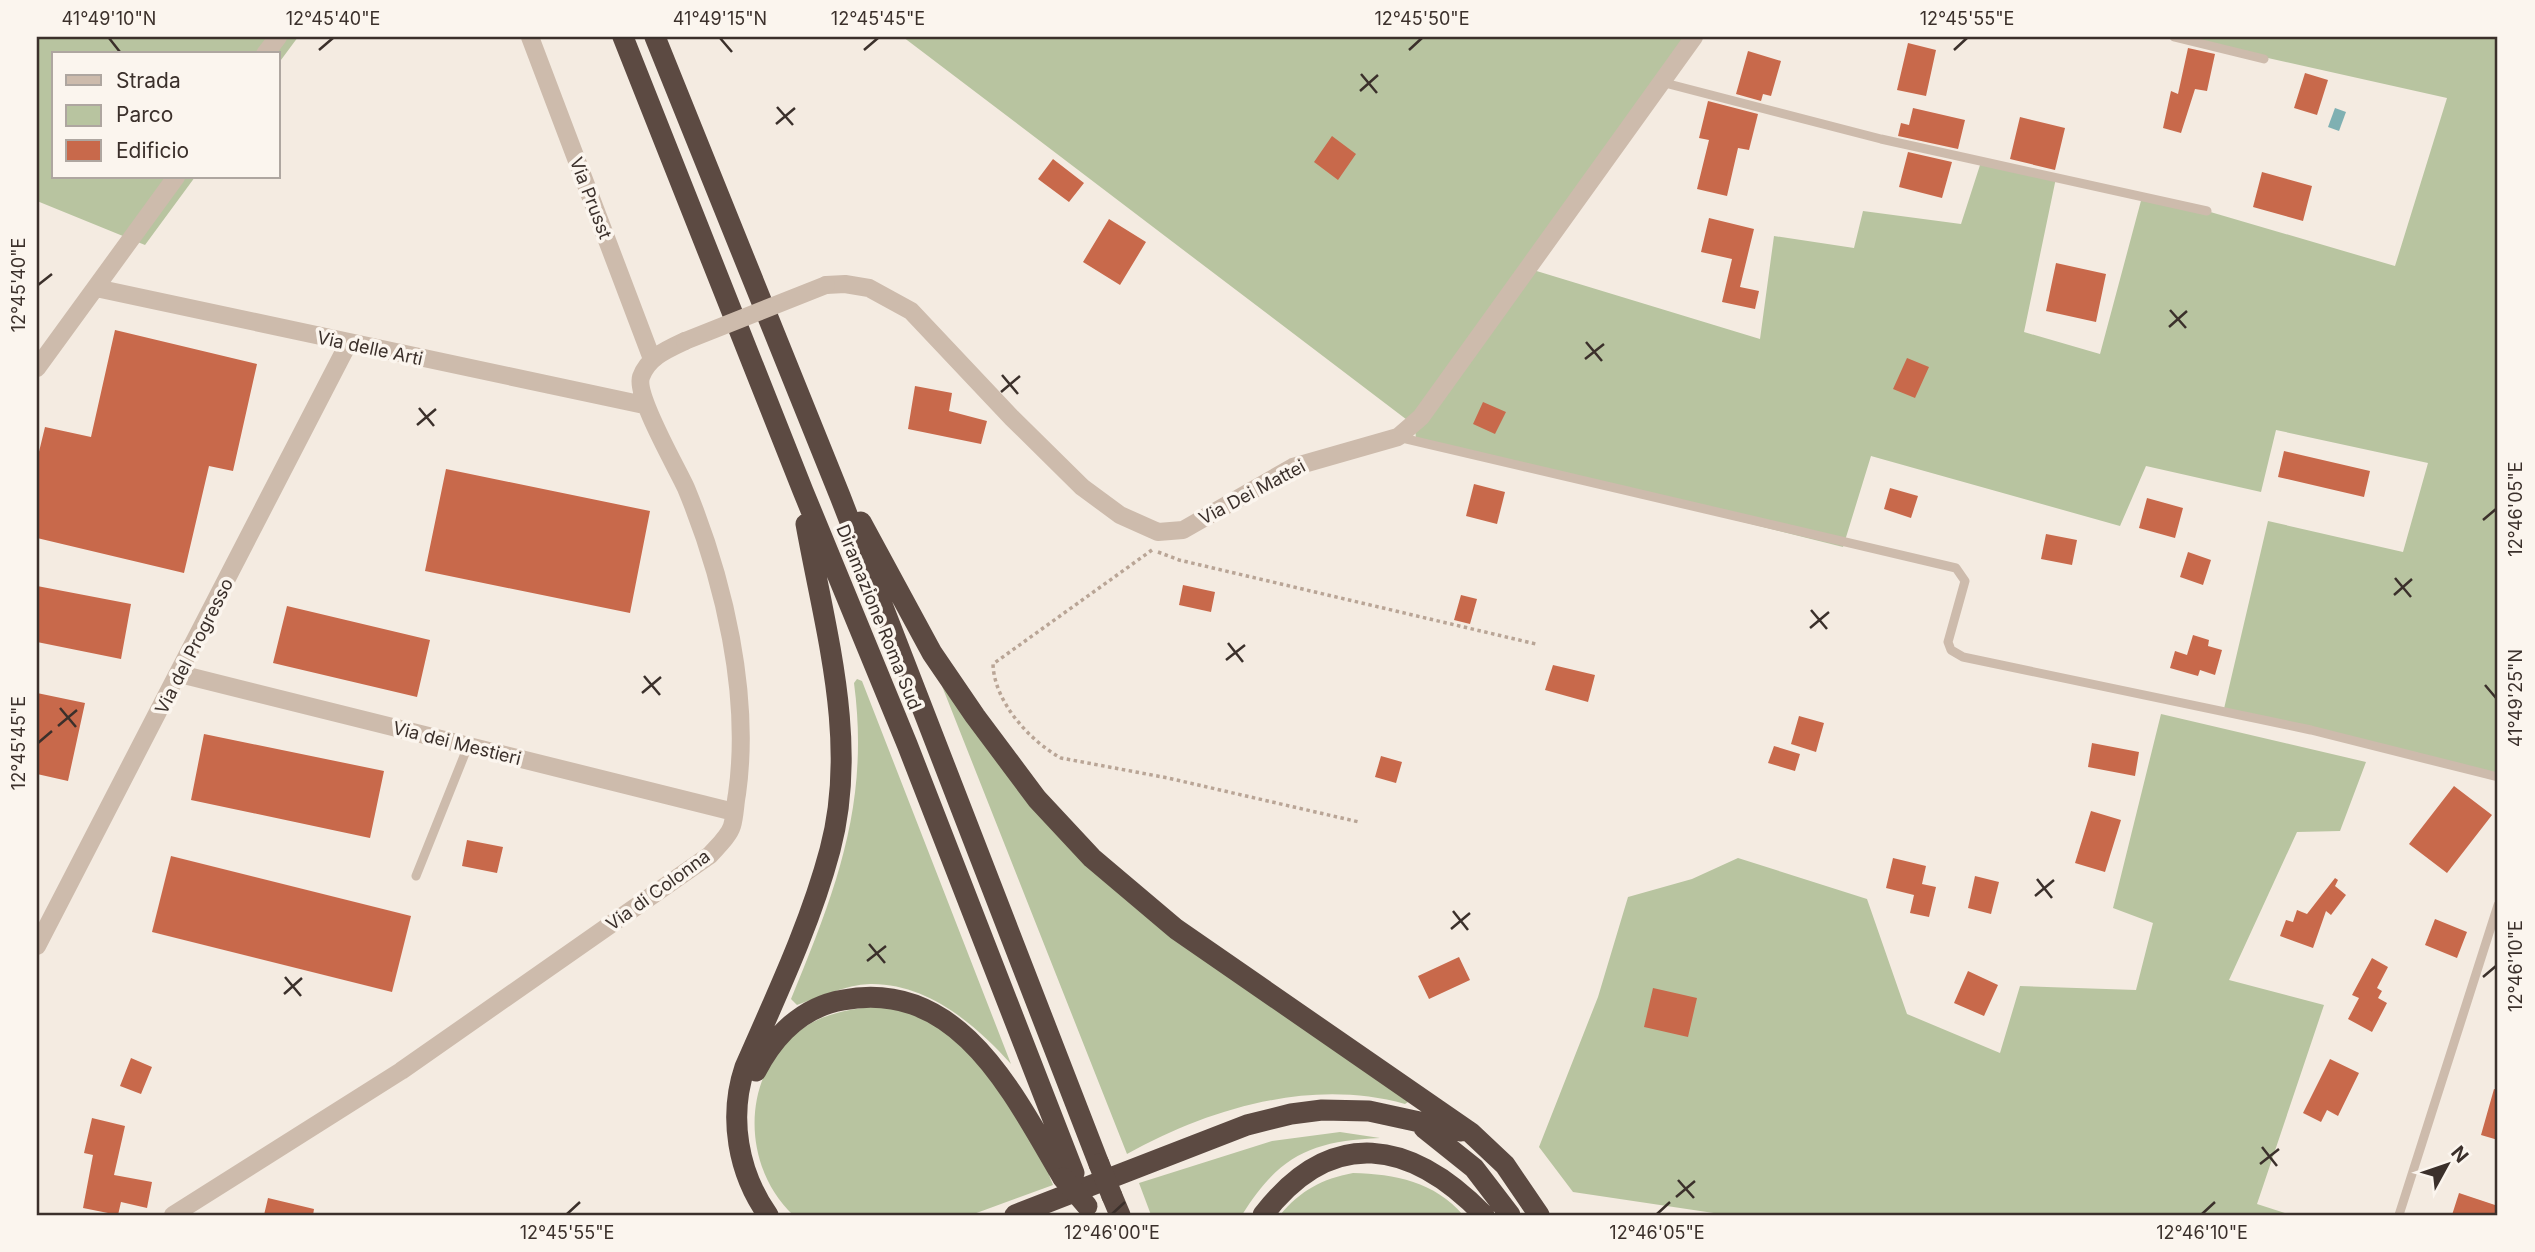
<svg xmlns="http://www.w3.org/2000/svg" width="2535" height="1252" font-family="Inter,sans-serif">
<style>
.green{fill:#b8c4a0}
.water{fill:#7fb0b2}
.building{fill:#c8694b}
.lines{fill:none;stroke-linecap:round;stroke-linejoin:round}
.path{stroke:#b9a596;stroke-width:3.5;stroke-dasharray:3.5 3.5;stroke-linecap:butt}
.lane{stroke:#cdbbac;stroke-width:9}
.street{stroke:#cdbbac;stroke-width:18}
.highway{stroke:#5c4a42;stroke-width:21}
.street-bridge{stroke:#cdbbac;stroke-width:18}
.highway-bridge{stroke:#5c4a42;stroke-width:21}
.ticks{fill:none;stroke:#3b302b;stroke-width:2.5}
.labels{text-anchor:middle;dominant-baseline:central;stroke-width:7;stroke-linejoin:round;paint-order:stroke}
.street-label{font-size:18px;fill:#3b302b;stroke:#fbf5ee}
.neatline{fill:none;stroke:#3b302b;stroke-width:2.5}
.ticks-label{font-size:18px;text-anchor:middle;fill:#3b302b}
</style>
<rect width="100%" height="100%" fill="#f4ebe1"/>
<path class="green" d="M37,37h261l-20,27v-10h-224v123h141l-50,68 -108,-44z
M903,37h792l-165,232 230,70 14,-103 80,12 9,-37 98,13 20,-62 75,16 -32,154 76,22 42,-157 65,14 188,55 52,-168 -273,-61h324v741l-275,-65 45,-192 135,31 25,-89 -152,-33 -15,62 -115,-26 -26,60 -249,-70 -28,91 -427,-107 -1,-14z
M857,679l5,2 149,383c-36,-40 -84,-81 -141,-80 -25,1 -50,13 -73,21l-6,-6c45,-109 79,-195 63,-316z
M942,686l102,131 364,285 -3,2c-94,-26 -195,4 -278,50z
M2161,714l205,48 -26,69 -43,1 -68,148 95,25 -67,199 34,11h-564l-154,-23 -34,-45 59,-150 30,-100 64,-18 46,-21 129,41 40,115 93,39 20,-67 116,4 17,-67 -40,-15z
M885,1006c19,5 38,10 56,20 51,30 81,97 110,146l-2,3 4,10 -82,30h-178c-54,-51 -53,-149 15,-190 23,-14 50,-17 77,-19z
M1340,1132l40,6c-68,3 -101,17 -138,77h-91l-12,-32 133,-42z
M1353,1173c42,1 82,9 110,42h-183c21,-25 42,-36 73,-42z"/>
<path class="water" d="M2335,108l11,4 -7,19 -11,-4z"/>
<path class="building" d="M1908,43l28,7 -10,46 -29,-6z
M2188,48l27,6 -8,37 -12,-2 -14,44 -18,-5 8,-37 7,3z
M1748,51l33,10 -10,35 -8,-2 -2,7 -25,-7z
M2305,73l23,7 -11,35 -23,-7z
M1708,101l50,13 -9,36 -11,-2 -11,48 -30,-7 12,-49 -10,-2z
M1913,108l52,12 -7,29 -60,-13 3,-13 8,2z
M2020,117l45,11 -10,42 -45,-11z
M1332,136l24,18 -18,26 -24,-18z
M1908,152l44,10 -10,36 -43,-11z
M1053,159l31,24 -15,19 -31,-23z
M2262,172l50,14 -9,35 -50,-14z
M1709,218l45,11 -14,58 19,4 -4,18 -33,-7 10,-43 -31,-7z
M1109,219l37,23 -26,43 -37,-23z
M2056,263l50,11 -10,48 -50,-11z
M115,330l142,34 -24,107 -24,-5 -25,107 -147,-35v-78l8,-33 46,10z
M1907,358l22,9 -14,31 -22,-9z
M915,386l37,7 -3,18 38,10 -6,23 -73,-15z
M1483,402l23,10 -11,22 -22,-10z
M2284,451l86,20 -6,26 -86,-20z
M446,469l204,42 -20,102 -205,-42z
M1474,484l31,8 -8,32 -31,-8z
M1890,488l28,8 -7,22 -27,-9z
M2147,498l36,10 -8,30 -36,-10z
M2046,534l31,6 -5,25 -31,-6z
M2188,552l23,8 -8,25 -23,-8z
M1183,585l32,7 -4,20 -32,-7z
M37,586l94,18 -10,55 -84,-17z
M1461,595l16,4 -7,25 -16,-4z
M287,606l143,34 -13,57 -144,-34z
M2193,635l16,5 -1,6 14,4 -7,25 -15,-5 -2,6 -28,-8 5,-17 12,4z
M1553,665l42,10 -7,27 -43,-12z
M37,693l48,10 -17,78 -31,-7z
M1799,716l25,7 -8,29 -25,-8z
M204,734l180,37 -14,67 -179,-38z
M2092,743l47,9 -4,24 -47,-9z
M1774,746l26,8 -5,17 -27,-8z
M1381,756l21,6 -6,21 -21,-6z
M2454,786l38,29 -45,58 -38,-29z
M2091,811l30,9 -16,52 -30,-9z
M467,840l36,7 -6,26 -35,-7z
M171,856l240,60 -19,76 -240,-60z
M1893,858l33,8 -4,18 14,3 -7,30 -19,-4 4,-18 -28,-7z
M1975,876l24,6 -8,32 -23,-6z
M2335,878l3,2 -3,6 11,9 -15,20 -5,-4 -13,37 -33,-12 6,-16 7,2 4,-12 10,4z
M2435,919l32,13 -10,26 -32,-13z
M1459,957l11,23 -41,19 -11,-23z
M2372,958l16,9 -11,21 5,3 -4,7 9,5 -15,29 -24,-13 11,-21 -7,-3z
M1968,971l30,14 -14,31 -30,-13z
M1653,988l44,10 -9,39 -44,-10z
M131,1058l21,9 -11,27 -21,-8z
M2330,1059l29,14 -21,43 -11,-6 -6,12 -18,-9z
M2494,1089l4,1v50l-17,-5z
M92,1118l33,8 -11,49 38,7 -5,26 -26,-6 -3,13 -35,-7 10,-53 -9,-2z
M2459,1193l39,13v9h-46z
M268,1198l46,11 -1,6h-49z"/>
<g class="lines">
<path class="path" d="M1152,550l-159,114c1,38 37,77 68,94l107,20 191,44
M1158,552l21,8 357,84"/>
<path class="lane" d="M2174,37l90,22
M1661,82l220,57 326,72
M1398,437l558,131 9,13 -17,61 3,8 12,7 348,73 187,47
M416,876l52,-130
M2399,1215l99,-310"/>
<path class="street" d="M530,37l122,322
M265,54l13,-17
M826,285l19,-1 24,4 42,23 101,107 70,69 38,28 38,17 25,-2 110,-63 105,-30 23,-20 273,-380
M96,288l548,117
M37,368l139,-191
M180,674l554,138
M37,946l311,-602
M173,1215l228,-144 309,-216c7,-8 19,-19 22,-29 3,-10 3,-22 5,-32 14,-99 -13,-214 -51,-306 -10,-22 -51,-92 -45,-111 7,-20 27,-28 44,-36"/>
<path class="highway" d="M623,37l180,454 104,253 167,429
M655,37l185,459 259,668
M861,522l71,131 43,63 62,83 55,59 84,71 295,204 34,32 34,50
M756,1071c18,-35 46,-64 87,-71 117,-22 171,96 220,178
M1424,1128l50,40 36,47
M1112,1196l8,19
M768,1215c-30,-42 -40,-98 -23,-148 31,-71 65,-142 85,-217 29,-108 -5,-220 -24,-326
M1015,1215l232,-90 44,-11 31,-4 47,1 92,20
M1263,1215c69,-90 148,-75 221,0"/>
<path class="street-bridge" d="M685,341l141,-56"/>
<path class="highway-bridge" d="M1099,1164l13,32
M1063,1178l24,28"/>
</g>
<path class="ticks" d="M109,38l11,14M720,38l12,14M319,50l14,-12M864,50l14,-12M1409,50l13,-12M1954,50l13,-12M1361,74l16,19M1360,91l18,-16M777,107l16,18M776,124l19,-16M38,285l14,-11M2170,310l16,18M2169,327l18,-16M1586,342l16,19M1585,359l19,-15M1002,375l16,19M1001,392l19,-16M419,408l15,18M417,425l19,-16M2483,520l13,-11M2395,578l16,19M2394,595l18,-16M1811,610l16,19M1810,628l19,-16M1228,643l15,19M1226,660l19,-15M644,676l16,19M2485,685l11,13M642,693l19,-16M60,708l16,19M58,726l19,-16M38,743l14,-12M2037,879l15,19M2035,896l19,-16M1453,911l15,19M1451,929l19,-16M869,944l16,19M867,961l19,-15M285,977l16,19M2483,977l13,-11M284,994l18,-16M2262,1147l15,19M2260,1164l19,-15M1678,1180l16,18M1676,1197l19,-16M567,1214l13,-12M1112,1214l13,-12M1657,1214l13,-12M2202,1214l13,-12"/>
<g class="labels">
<g class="street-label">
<text transform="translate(591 198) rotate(69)">Via Prusst</text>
<text transform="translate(370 348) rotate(12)">Via delle Arti</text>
<text transform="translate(1252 492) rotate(-28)">Via Dei Mattei</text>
<text transform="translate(879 617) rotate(68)">Diramazione Roma Sud</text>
<text transform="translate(194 646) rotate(-63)">Via del Progresso</text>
<text transform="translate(457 743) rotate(14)">Via dei Mestieri</text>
<text transform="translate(658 890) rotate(-36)">Via di Colonna</text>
</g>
</g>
<rect width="2535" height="1252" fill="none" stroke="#fbf5ee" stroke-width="77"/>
<rect x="52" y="52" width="228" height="126" fill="#fbf5ee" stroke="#aea6a0" stroke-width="2"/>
<rect x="66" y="75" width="35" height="10" fill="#cdbbac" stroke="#aea6a0" stroke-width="2"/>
<text x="116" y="88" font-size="21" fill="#3b302b">Strada</text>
<rect x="66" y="105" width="35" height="21" fill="#b8c4a0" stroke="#aea6a0" stroke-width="2"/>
<text x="116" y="122" font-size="21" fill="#3b302b">Parco</text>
<rect x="66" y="140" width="35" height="21" fill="#c8694b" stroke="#aea6a0" stroke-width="2"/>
<text x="116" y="158" font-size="21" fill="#3b302b">Edificio</text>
<g transform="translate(2447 1165) rotate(50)" stroke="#fbf5ee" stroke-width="5" paint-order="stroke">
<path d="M0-5L12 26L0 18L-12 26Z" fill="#3b302b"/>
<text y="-10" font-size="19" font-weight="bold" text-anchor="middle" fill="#3b302b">N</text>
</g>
<rect x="38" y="38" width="2458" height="1176" class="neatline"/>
<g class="ticks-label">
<text x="109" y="25">41°49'10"N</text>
<text x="333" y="25">12°45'40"E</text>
<text x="720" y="25">41°49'15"N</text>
<text x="878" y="25">12°45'45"E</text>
<text x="1422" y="25">12°45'50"E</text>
<text x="1967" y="25">12°45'55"E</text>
<text transform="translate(19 285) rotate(-90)" y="6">12°45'40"E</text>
<text transform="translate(2516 509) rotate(-90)" y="6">12°46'05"E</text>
<text transform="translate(2516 698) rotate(-90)" y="6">41°49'25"N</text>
<text transform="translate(19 743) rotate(-90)" y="6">12°45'45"E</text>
<text transform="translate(2516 966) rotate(-90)" y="6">12°46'10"E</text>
<text x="567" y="1239">12°45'55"E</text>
<text x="1112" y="1239">12°46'00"E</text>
<text x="1657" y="1239">12°46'05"E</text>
<text x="2202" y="1239">12°46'10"E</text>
</g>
</svg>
